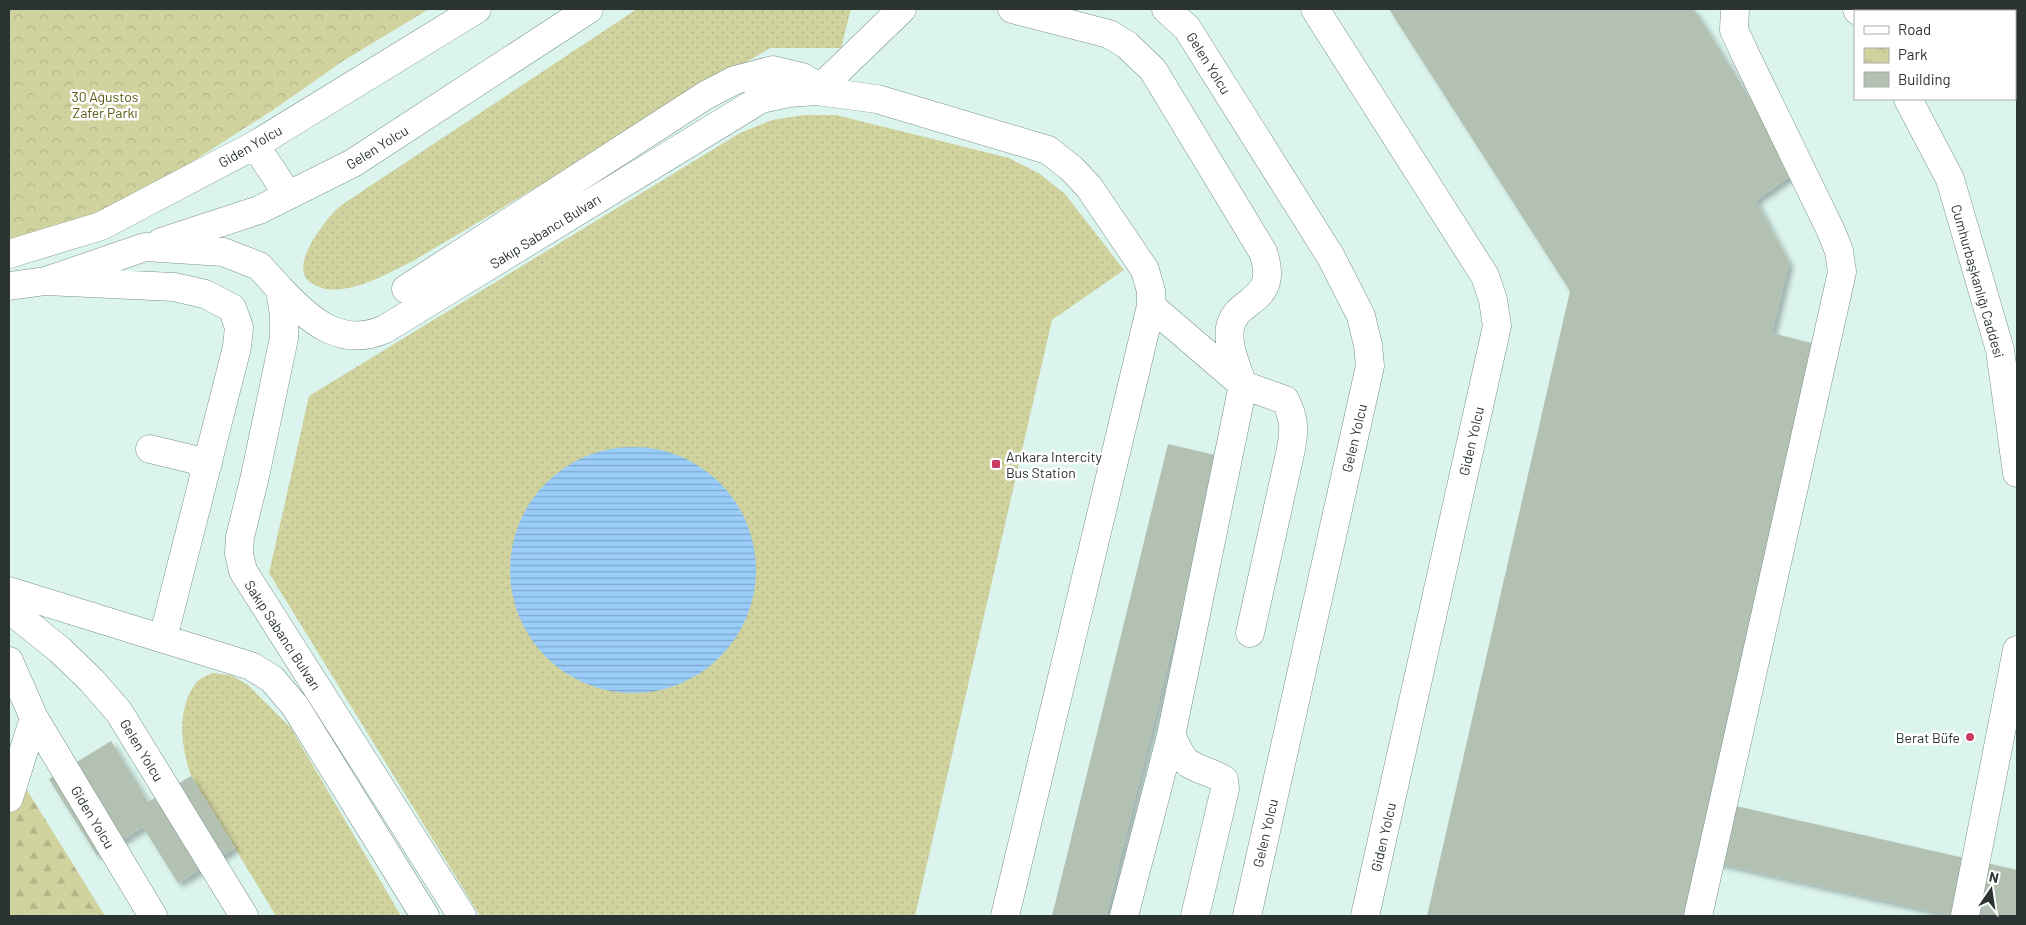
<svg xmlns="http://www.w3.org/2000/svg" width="2026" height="925" font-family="Barlow,sans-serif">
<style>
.grass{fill:url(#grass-dots)}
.forest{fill:url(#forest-firs)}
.park{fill:url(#park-crowns)}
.water{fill:url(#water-rules)}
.building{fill:#b2c1b1;filter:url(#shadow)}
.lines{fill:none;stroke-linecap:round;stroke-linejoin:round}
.minor-casing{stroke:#7b938d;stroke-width:29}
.major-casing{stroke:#7b938d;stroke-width:29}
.highway-casing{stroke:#7b938d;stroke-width:29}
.minor{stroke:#fff;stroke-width:28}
.major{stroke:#fff;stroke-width:28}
.highway{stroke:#fff;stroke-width:28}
.poi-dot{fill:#c93b62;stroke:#fff;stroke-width:2}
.labels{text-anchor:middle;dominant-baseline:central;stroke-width:5;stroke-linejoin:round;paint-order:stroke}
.street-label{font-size:14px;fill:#2b3432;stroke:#fff}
.park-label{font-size:14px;fill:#5a5a14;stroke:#fff}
.poi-label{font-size:14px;fill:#2b3432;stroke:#fff;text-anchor:start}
</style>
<defs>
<pattern id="grass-dots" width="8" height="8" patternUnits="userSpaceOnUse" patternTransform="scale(1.25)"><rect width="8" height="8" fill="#d0d39e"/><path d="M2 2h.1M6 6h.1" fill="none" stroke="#b3b689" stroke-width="1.8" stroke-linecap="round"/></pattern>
<pattern id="forest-firs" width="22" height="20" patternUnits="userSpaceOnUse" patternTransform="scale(1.25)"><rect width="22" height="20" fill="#d0d39e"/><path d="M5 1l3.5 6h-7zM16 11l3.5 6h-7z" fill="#b3b689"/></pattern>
<pattern id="park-crowns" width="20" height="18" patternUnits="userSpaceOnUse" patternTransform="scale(1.25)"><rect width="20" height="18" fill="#d0d39e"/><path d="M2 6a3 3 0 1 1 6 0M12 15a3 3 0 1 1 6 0" fill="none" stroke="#b3b689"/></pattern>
<pattern id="water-rules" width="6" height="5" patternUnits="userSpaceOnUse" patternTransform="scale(1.25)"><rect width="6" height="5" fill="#9acdf9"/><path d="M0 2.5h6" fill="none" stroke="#7ea7ca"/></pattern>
<filter id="shadow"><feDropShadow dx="4.5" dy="4.5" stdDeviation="2.5" flood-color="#0004"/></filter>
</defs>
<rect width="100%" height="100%" fill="#dbf4ee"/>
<path class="grass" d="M637,9h214l-10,39h-71l-357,213c-23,11 -46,25 -71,28 -12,2 -22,0 -32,-7 -21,-15 12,-57 23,-69 9,-10 23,-17 34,-25z
M804,115h32l173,43 31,16 25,20 59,76 -72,50 -137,596h-435l-211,-343 40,-177 431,-263 32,-13z
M213,673l18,2 17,10 43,43 110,188h-125l-85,-140c-10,-29 -15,-67 5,-93 3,-5 12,-8 17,-10z"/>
<path class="forest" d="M9,761l96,155h-96z"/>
<path class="park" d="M9,9h420l-86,52 -67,47 -123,79 -64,34 -80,20z"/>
<path class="water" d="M510 570a123 123 0 1 1 246 0a123 123 0 1 1-246 0Z"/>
<path class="building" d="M1389,9h305l102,163 -40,28 33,63 -17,70 47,12 -105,456 303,69v46h-63l-253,-57 -13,57h-261l143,-625z
M1168,444l51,12 -113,460h-54z
M111,741l37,61 43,-26 44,72 -57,35 -35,-56 -46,29 -48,-77z"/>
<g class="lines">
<defs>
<path id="minor" d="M1012,9l97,25 18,11 26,25 110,182c18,52 -28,45 -33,76 -3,19 7,39 13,57l-72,351c5,8 9,21 17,27 10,7 24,9 36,17l1,9 -30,127
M1166,9l21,19 144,229 30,59 7,29 2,21 -123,550
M1315,9l170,267 8,24 4,26 -132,590
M817,91l85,-82
M255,145l33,50
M161,242l98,-32 94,-47 236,-154
M9,254l92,-28 154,-81 222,-136
M46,281l99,-34 78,5 36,14 21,23 4,26v23l-29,138 -15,61 -1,16 4,18 219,345
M9,286l37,-5 128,6 31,7 27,14 7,19 -2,20 -74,291
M280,289c29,31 61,60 105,40l376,-230 27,-6 29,-2 60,8 171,51 24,19 17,18 50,74 6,9 6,21v15l-146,610
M406,289l300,-194 29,-15 38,-10 29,7 18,11
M1151,306l92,79 42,15c9,17 10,30 6,49l-41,184
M150,449l58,14
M9,591l242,75 21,13 23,27 130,210
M9,609l51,41 31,30 28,32 125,204
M9,661l25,57 119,198
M9,798l25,-80
M1124,916l47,-180
M1698,916l144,-644 -3,-21 -8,-20 -84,-173 -13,-28 1,-21"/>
<path id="major" d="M1857,9l1,2
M1908,99l42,80 50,171 17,123"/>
<path id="highway" d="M1965,916l52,-266"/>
</defs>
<use href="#minor" class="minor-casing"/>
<use href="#major" class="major-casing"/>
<use href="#highway" class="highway-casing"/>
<use href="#minor" class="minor"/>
<use href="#major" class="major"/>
<use href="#highway" class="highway"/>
</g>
<g class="poi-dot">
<rect x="991" y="459" width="10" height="10" rx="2.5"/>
<circle cx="1970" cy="737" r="5"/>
</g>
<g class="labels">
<g class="street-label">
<text transform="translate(1209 63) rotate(58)">Gelen Yolcu</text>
<text transform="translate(250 146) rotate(-30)">Giden Yolcu</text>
<text transform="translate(377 147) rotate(-32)">Gelen Yolcu</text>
<text transform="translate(545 231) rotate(-32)">Sakıp Sabancı Bulvarı</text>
<text transform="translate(1978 281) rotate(74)">Cumhurbaşkanlığı Caddesi</text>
<text transform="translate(1354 438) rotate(-77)">Gelen Yolcu</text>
<text transform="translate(1471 441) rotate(-77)">Giden Yolcu</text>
<text transform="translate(283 635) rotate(57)">Sakıp Sabancı Bulvarı</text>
<text transform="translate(142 750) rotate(59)">Gelen Yolcu</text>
<text transform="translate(93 817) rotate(59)">Giden Yolcu</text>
<text transform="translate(1265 833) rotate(-77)">Gelen Yolcu</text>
<text transform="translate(1383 837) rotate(-77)">Giden Yolcu</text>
</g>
<g class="park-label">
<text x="105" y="96">30 Ağustos<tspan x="105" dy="16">Zafer Parkı</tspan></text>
</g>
<g class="poi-label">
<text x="1006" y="456">Ankara Intercity<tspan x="1006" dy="16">Bus Station</tspan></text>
<text x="1960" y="737" text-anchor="end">Berat Büfe</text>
</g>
</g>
<rect width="2026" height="925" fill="none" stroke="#2b3432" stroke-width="20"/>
<rect x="1854" y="10" width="162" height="90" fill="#ffffff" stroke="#aaaead"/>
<rect x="1864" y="26" width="25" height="8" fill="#ffffff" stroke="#aaaead"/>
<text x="1898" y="35" font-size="15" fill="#2b3432">Road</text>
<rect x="1864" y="48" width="25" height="15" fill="url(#park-crowns)" stroke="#aaaead"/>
<text x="1898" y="60" font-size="15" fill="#2b3432">Park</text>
<rect x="1864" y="72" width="25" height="15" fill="#b2c1b1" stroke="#aaaead"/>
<text x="1898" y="85" font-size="15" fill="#2b3432">Building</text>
<g transform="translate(1991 890) rotate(13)" stroke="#ffffff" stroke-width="4" paint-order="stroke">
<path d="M0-4L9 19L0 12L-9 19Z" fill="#2b3432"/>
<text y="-8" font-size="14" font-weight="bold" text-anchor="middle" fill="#2b3432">N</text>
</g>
</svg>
